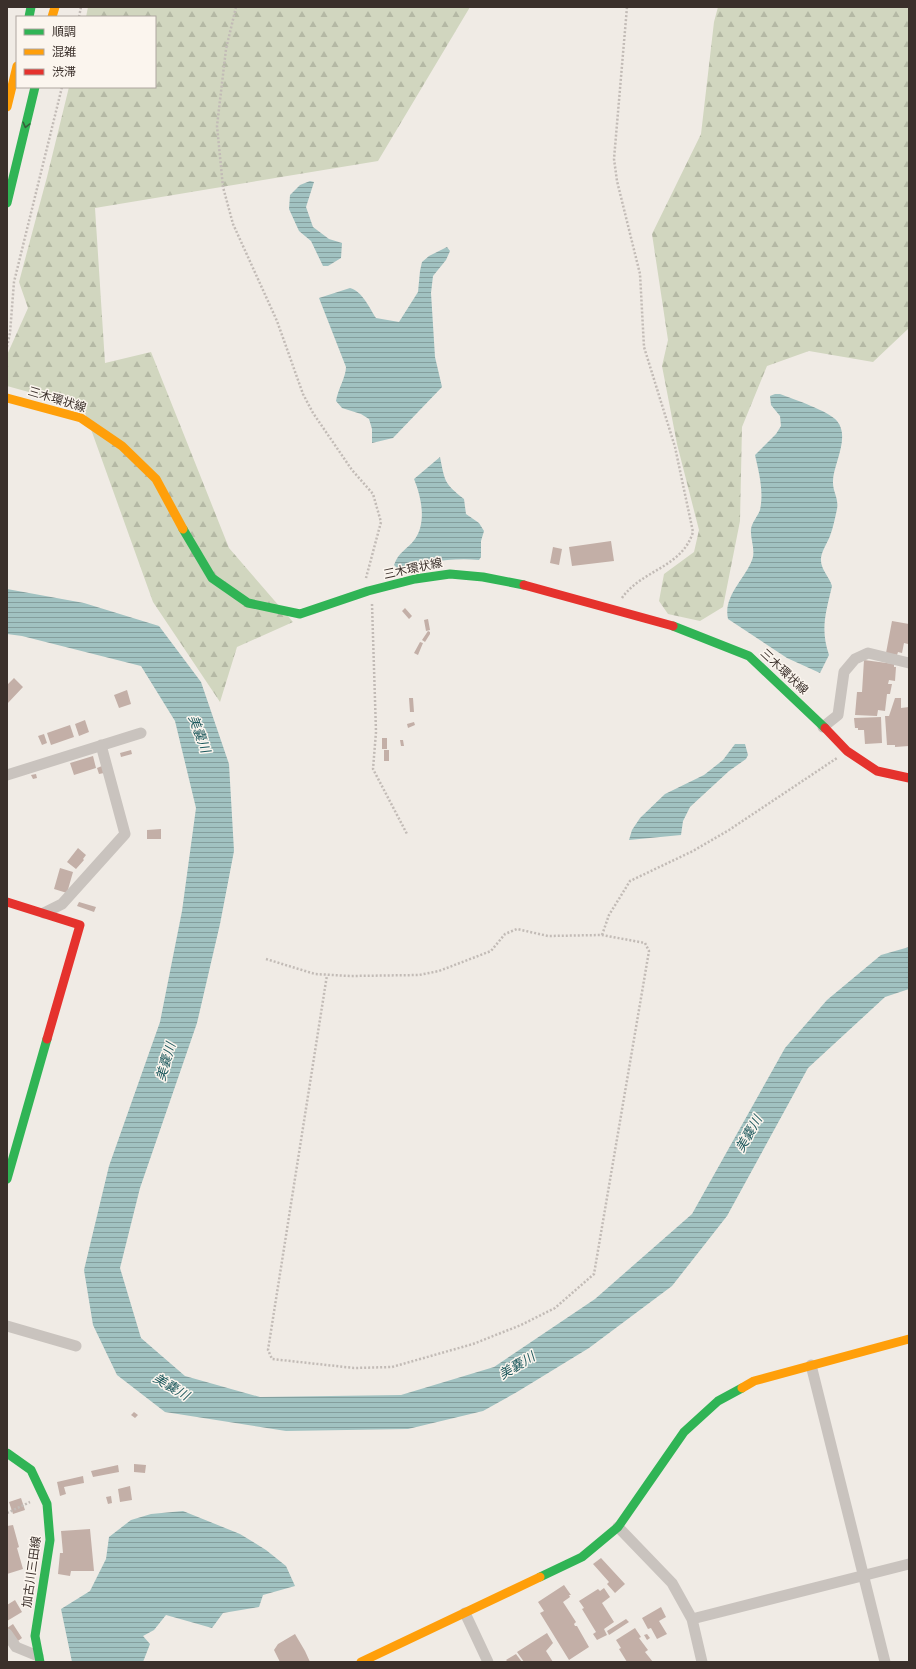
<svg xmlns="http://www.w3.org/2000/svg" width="916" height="1669" font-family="'Sofia Sans Condensed','Noto Sans JP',sans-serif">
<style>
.forest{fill:url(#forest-firs)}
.water{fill:url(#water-rules)}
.building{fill:#c3afa7}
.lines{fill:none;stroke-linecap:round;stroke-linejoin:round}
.path{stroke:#c2bbb6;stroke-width:2.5;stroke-dasharray:2 2;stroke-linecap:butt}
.street{stroke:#c9c3be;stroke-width:11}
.fast{stroke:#30b455;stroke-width:9}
.slow{stroke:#ff9f0a;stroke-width:9}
.jam{stroke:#e5322d;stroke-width:9}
.oneway{stroke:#375e3a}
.labels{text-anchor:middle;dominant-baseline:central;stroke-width:3;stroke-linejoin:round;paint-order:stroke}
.street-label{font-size:12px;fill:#3b302b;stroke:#fbf5ee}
.water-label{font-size:13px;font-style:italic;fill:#1f5a5e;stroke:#fbf5ee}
</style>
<defs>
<pattern id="forest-firs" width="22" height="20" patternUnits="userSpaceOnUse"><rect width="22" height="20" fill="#d1d6bf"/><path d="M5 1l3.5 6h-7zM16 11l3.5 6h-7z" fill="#b4b8a4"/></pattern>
<pattern id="water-rules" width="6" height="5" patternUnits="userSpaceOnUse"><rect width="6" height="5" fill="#a1c2c1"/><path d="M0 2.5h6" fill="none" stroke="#849e9d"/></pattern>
</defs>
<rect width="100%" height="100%" fill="#f0ebe5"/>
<path class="forest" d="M88,7h382l-92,154 -283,47 10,155 46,-11 78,196 64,74 -56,25 -17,55 -67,-100 -70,-195 -76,-21v-31l21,-47 -9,-26 28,-105 22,-90h86v-70h-69z
M718,7h191v321l-36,34 -64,-11 -42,15 -25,61 -2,94 -17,86 -23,14 -32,-7 -9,-13 5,-27 30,-22 5,-22 -22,-86 -15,-78 6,-26 -16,-106 49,-100 13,-112z"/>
<path class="water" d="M310,181l4,1 -8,25 7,20 16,12 13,4 -1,15 -13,8h-5l-12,-25 -12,-10 -10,-22 1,-14 10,-10z
M447,247l3,4 -4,9 -13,16 -2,17 4,64 7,30 -49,51 -21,5v-14l-3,-10 -8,-5 -19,-6 -6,-7c2,-12 10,-24 10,-34l-27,-69 31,-10c12,3 19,19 26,30l23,4 19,-30 2,-21 2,-9 7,-6z
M775,394h5c13,5 49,17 57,27 14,17 -5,45 -4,62 0,9 6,16 4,26 -2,9 -4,19 -7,27 -3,7 -8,15 -9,22 -1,11 8,18 11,28 -6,26 -12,43 -3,69l-9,18 -33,-15 -59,-39c-5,-23 17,-40 24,-59 4,-10 -2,-21 -1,-31 1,-7 7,-13 9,-19 4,-19 -1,-37 -5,-55l21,-21 5,-8 -1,-10 -9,-11 -1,-9z
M440,457c5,25 4,26 24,42l2,15 13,9 5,8 -3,10v16l-2,3c-28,-3 -54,3 -81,9l-4,-4c5,-14 13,-15 21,-26 12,-17 6,-43 -1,-60z
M7,589l77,14 75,23 42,56 28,82 5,87 -14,73 -23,99 -57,165 -20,80 21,70 44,38 75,21 141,-2 93,-28 101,-68 97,-85 93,-166 42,-48 54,-45 28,-8v42l-24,8 -77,71 -81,148 -55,70 -83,62 -72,44 -34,19 -75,18 -122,2 -121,-19 -48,-37 -24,-50 -9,-55 25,-104 51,-144 22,-111 14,-103 -21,-87 -34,-55 -119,-30 -15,-2z
M735,744h10l3,11 -2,4 -17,12 -39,36 -7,14 -2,14 -52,5 3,-10 8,-12 25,-24 39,-19 19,-15z
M183,1511l57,23 26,16 20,16 9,20 -32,9 -4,12 -36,6 -11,15 -46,-13 -12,15 -11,6 7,8 -7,18h-71l-11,-53 29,-18 16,-32 3,-22 22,-17 20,-6z"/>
<path class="building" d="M611,541l3,20 -42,5 -3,-19z
M553,547l9,2 -3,16 -9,-2z
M405,608l7,8 -3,3 -7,-8z
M428,619l2,11 -4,1 -2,-11z
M892,621l17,3 -1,20 -4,-1 -2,10 -4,-1 -1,3 -11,-2z
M428,631l2,1v2l-5,8 -3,-2z
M420,642l3,1 -5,12 -4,-2z
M864,660l30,4v3h2l-1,14 -6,-1 -1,4h4l-2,10h-3l-2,17 -7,-1 -1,6 -22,-1 2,-23h5z
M14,678l9,9 -16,17v-19z
M127,690l4,14 -12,4 -5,-13z
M409,698h4l1,14h-4z
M895,698h6v10l8,-1v39l-14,1v-2h-8l-2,-29h4z
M881,717l1,26 -17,1 -1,-14h-6v-2h-3l-1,-10z
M85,720l4,12 -10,4 -4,-12z
M414,722l1,3 -7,3 -1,-4z
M70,725l4,12 -23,8 -4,-12z
M44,734l3,9 -5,2 -4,-9z
M382,738h5v11h-5z
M400,740h3l1,6h-3z
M131,750l1,4 -11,3 -1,-4z
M384,750h5v11h-5z
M93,756l3,12 -22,7 -4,-12z
M102,766l2,7 -5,1 -2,-6z
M36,774l1,4 -4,1 -2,-4z
M161,829v10h-14v-9z
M78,848l8,7 -3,4 1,1 -8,9 -9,-7z
M60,868l13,4 -6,21 -13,-4z
M79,902l17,5 -2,5 -17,-6z
M134,1412l4,3 -3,3 -4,-3z
M134,1464l12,1 -1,8 -11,-1z
M118,1465l1,7 -26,5 -2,-6z
M83,1476l1,7 -20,4 2,7 -6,2 -3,-14z
M130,1486l2,14 -12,2 -2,-13z
M111,1496l1,7 -4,1 -2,-7z
M21,1498l4,12 -12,4 -4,-12z
M13,1525l6,22 -2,1 6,21 -16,5v-48z
M90,1529l4,42h-23l-1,5 -12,-2 2,-21h3l-2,-22z
M601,1558l24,26 -10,9 -8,-9 2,-2 -16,-18z
M564,1585l7,10h-2l1,2 -7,5 13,20 -2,2 1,2h2l12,21 -20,13 -29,-47 4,-2 -6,-9z
M604,1588l6,9 -8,6 12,19 -10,7 3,6 -10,5 -4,-6 3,-2 -14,-23 2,-1 -5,-7 19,-12 2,2z
M15,1600l7,12 -15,9v-16z
M661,1607l5,10 -7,4 8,13 -10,5 -6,-11 -3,1 -6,-11z
M626,1619l3,3 -20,13 -2,-4z
M13,1624l9,14 -7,5 -8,-13v-2z
M635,1628l6,9 -2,1 9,12 -3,2 8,10h-26l-8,-13 2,-1 -5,-8z
M547,1633l6,10 -7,8 7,11h-29l-7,-10z
M295,1634l10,17 5,11h-30l-6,-12 4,-6z
M647,1634l3,4 -3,2 -3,-5z
M516,1654l6,8h-14l-2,-2z"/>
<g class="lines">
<path class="path" d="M236,7l-10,42 -9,77 6,61 10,37 44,97 26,73 10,19 39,57 21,24 8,28 -15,56
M79,17l2,-10
M7,347l3,-14 4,-51 48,-195
M622,598c19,-28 60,-30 71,-66l-18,-85 -31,-100 -4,-73 -23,-93 -3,-22 13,-152
M372,604l4,128 -3,37 34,65
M602,935l7,-20 21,-34 63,-30 36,-21 108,-72
M266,959l49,15 35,2 69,-1 20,-4 52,-20 14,-17 12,-5 31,7 54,-1 43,8 4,8 -55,323 -39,34 -34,17 -48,19 -81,23 -38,1 -82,-9 -4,-9 59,-375
M7,1513l23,-11"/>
<path class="street" d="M823,727l15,-12 6,-43 11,-13 13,-6 41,10
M7,775l134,-42
M44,913l18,-9 63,-70 -24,-89
M7,1326l69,20
M811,1365l74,297
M618,1527l54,56 20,36 10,43
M465,1613l23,49
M692,1619l217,-55
M7,1634l9,13 22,9"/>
<path class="fast" d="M29,17l2,-10
M7,203l28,-116
M183,529l29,49 36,25 52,11 68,-23 47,-12 35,-5 33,3 41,8
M673,626l76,30 76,72
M7,1179l40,-140
M7,1453l24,17 16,34 3,36 -15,96 5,26
M540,1577l42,-20 36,-30 66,-95 34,-31 24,-13"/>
<path class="slow" d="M52,17l3,-10
M7,107l10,-41
M7,398l74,20 41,28 34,33 27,50
M742,1388l12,-7 155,-42
M361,1662l179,-85"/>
<path class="jam" d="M524,585l149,41
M825,728l22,23 30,20 32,7
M7,902l73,23 -33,114"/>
</g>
<defs><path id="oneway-chevron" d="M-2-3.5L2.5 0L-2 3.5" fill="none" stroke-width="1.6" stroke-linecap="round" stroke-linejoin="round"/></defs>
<use class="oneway" href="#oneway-chevron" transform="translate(26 125) rotate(104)"/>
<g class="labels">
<g class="street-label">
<text transform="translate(57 400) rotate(17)">三木環状線</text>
<text transform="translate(413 569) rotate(-12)">三木環状線</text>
<text transform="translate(784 672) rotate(43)">三木環状線</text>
<text transform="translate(32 1572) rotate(-82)">加古川三田線</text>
</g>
<g class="water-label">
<text transform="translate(199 734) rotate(70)">美嚢川</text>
<text transform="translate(166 1062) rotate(-74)">美嚢川</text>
<text transform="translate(749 1134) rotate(-60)">美嚢川</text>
<text transform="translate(517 1366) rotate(-31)">美嚢川</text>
<text transform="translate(171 1387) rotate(31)">美嚢川</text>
</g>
</g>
<rect width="916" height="1669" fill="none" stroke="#3b302b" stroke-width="16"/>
<rect x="16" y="16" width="140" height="72" fill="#fbf5ee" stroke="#aea6a0"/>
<rect x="24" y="29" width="20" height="6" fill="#30b455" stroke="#aea6a0"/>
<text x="52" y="36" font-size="12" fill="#3b302b">順調</text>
<rect x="24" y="49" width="20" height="6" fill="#ff9f0a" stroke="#aea6a0"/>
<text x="52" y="56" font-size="12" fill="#3b302b">混雑</text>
<rect x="24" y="69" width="20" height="6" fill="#e5322d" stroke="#aea6a0"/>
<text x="52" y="76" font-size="12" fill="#3b302b">渋滞</text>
</svg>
